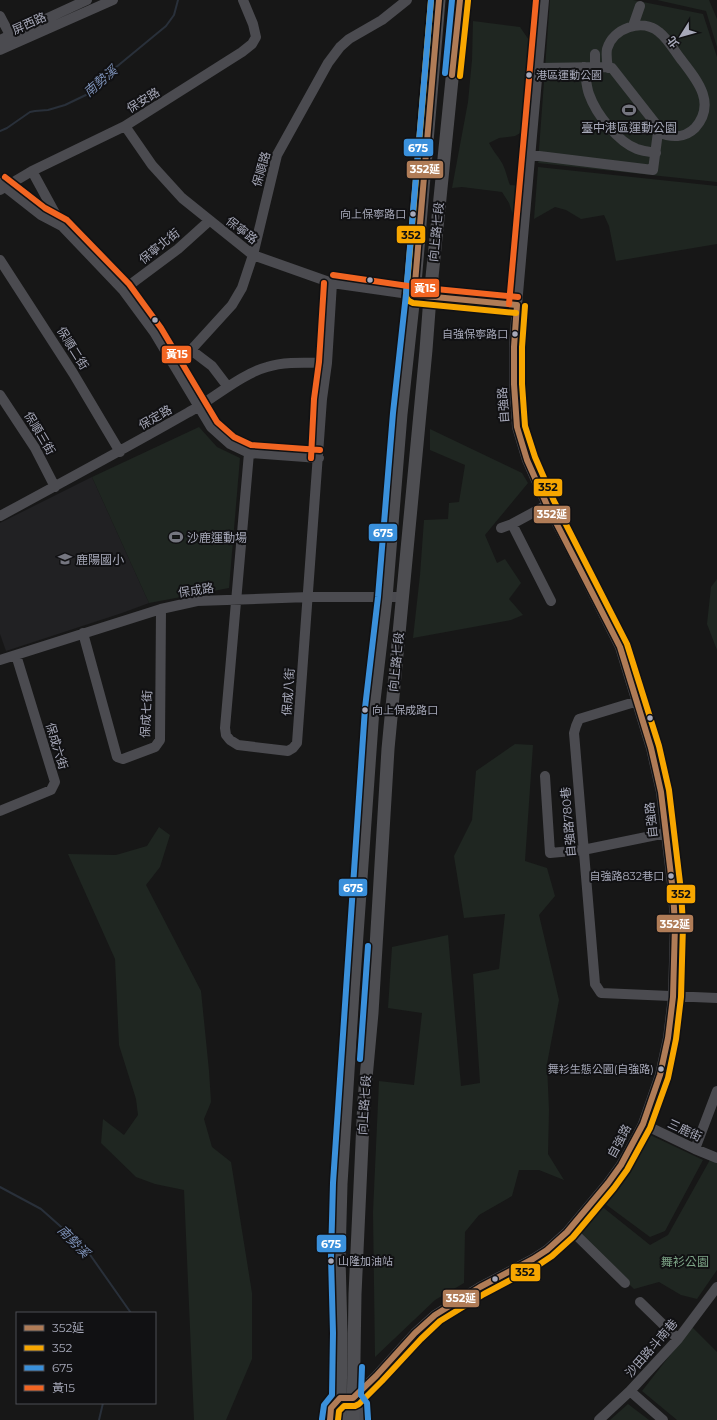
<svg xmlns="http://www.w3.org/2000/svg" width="717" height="1420" font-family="Montserrat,'Noto Sans TC',sans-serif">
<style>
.built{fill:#212123}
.green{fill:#1f2621}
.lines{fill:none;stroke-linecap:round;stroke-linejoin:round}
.stream{stroke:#29303a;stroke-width:2}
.minor{stroke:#4b4b50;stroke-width:10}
.major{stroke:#4e4e52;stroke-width:13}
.bus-1-casing{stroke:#111113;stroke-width:9}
.bus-2-casing{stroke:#111113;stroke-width:9}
.bus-3-casing{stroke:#111113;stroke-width:9}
.bus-4-casing{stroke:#111113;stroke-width:9}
.bus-1{stroke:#b07c57;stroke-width:6}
.bus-2{stroke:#f7a600;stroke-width:6}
.bus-3{stroke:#3a90db;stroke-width:6}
.bus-4{stroke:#f26522;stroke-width:6}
.bus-dot{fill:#a7a9b9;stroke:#111113;stroke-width:1.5}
.labels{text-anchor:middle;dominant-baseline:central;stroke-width:4;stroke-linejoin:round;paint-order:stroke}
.bus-label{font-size:11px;fill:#a7a9b9;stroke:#111113;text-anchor:end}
.street-label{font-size:12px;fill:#a7a9b9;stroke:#111113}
.poi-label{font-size:12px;fill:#a7a9b9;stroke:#111113;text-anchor:start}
.park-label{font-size:12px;fill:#7da587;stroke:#111113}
.water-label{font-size:13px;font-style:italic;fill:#7c90b6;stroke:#111113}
.line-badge{stroke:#111113;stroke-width:1.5}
.badge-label{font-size:11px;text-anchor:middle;font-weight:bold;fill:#fff}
.pale-badge-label{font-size:11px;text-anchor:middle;font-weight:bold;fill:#111}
</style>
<rect width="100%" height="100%" fill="#171717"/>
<path class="built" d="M92,477l57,126 -27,10 -116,38 -6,-17v-111z"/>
<path class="green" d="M550,0h83l70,14 14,43v125l-179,-19z
M657,0h52l8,19v28l-11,-36z
M473,21l47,6 11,16 -7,88 -9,5 -16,2 -10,5c4,8 9,13 13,20 4,7 5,15 8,22l14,1 -4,34 -6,-2 -5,-15 -7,-11 -40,-5 -10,1 16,-86 4,-42z
M538,167l179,19v58l-101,17 -7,-35 -5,-11 -23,4 -15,-9 -11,-3 -21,12z
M199,427l18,20 23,11 -11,130 -80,15 -57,-126z
M430,429l92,44 6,10 -43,52 12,28 8,-4 16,24 -12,16 14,16 -12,5 -98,18 7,-63 4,-55 24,-1 1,-16 10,-1 6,-37 -35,-15z
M717,579v71l-10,-26 4,-37z
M515,744l18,1 -8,116 22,7 8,28 -16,19 20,85 -12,64 2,46 -1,44 16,26 -25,-10h-20l-7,26 -33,19 -14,17 -1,51 -29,17 -60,57 -2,-145 6,-131 35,4 8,-72 -34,-5 4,-61 56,-12 13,151 19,-3 -7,-109 26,-5 6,-55 -41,4 -10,-62 18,-36 4,-49z
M159,827l11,8 -10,32 -14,18 55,106 8,80 2,31 -7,17 8,28 19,15 21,131v66l-26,61h-32l-10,-230 -29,-6 -19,-7 -35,-34 2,-24 21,16 14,-20 -2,-16 -17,-54 -4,-86 -47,-105 48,1 31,-9z
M646,1133l57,27 -38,71 -15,6 -46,-34 27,-39z
M711,1158l6,2v110l-20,29 -16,-4 -22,-13 -25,7 -57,-56 23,-28 50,40 18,-10z
M692,1327l25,25v68h-40l-35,-29z
M628,1404l21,16h-39z"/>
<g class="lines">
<path class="stream" d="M0,131l7,-3 23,-16 5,-1 13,-1 17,-5 25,-12 13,-15 63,-52 8,-11 4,-15
M0,1187l41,22 45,40 45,64
M99,1420l4,-17"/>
<path class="minor" d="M0,16l10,19
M633,26l7,-20
M0,40l87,-40
M0,50l113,-50
M595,54v13
M584,67c2,9 2,19 5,27 7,20 29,48 48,55 6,2 13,3 19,4
M608,68c-1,-6 -2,-13 -1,-19 6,-21 35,-31 52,-17 8,6 15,18 21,26 17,22 37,45 15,70 -10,10 -24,10 -37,4
M125,126l27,39 30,33 71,57 79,28 98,14
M531,155l122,15 5,-38 1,-4 -47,-60 -8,-1 -65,1
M32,171l30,55 61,64 31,42 57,95 19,17 19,9 70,5
M0,183l41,32 21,11
M0,190l32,-19 93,-45 117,-74 10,-8 4,-7 -3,-13 -10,-24
M0,260l73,113 47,79
M123,290l55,-41 31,-28
M191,350l21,16 16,21
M178,372l13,-22 41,-45 10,-17 11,-33 24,-100 51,-92 12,-16 9,-8 33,-19 25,-20
M0,395l35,53 20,39
M249,453l-24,275 1,7 4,5 8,5 50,6 5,-3 4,-5 25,-344 5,-36 5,-80
M0,516c63,-34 126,-68 189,-104 24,-13 52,-38 78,-45 19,-6 41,-4 60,-4
M512,524l39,77
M501,528l11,-4 35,-19
M83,633l34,124 6,2 32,-12 5,-7 1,-131
M0,660l161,-51 36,-8 112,-4h94
M638,701l-59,18 -3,7 -2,7 21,251 6,9 116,5
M545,776l5,77 33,-3 83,-17
M0,811l51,-21 4,-8 -39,-127
M643,1124l52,25 22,9
M695,1149l22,-58
M570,1229l55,54
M640,1302l38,37
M630,1391l33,29
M356,1401l3,4 1,15
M330,1420l1,-12 9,-10h13l23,-22 39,-43 20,-18 45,-28 53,-28 14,-9 20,-18 41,-49 13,-18 10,-18 12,-23 17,-49 8,-37 5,-41 2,-72 -2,-33 -12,-100 -10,-44 -31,-101 -48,-95 -25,-47 -20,-45 -10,-33 -3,-43v-37l3,-42 27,-305
M599,1420l31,-29 48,-52 39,-52"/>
<path class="major" d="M340,1420l1,-87 -2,-76 2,-73 12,-193 20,-282 13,-111 15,-184 13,-119 25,-295
M353,1420l2,-126 9,-194 8,-87 16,-264 38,-399 4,-53 30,-297"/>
<defs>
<path id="bus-1" d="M439,0l-25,295 103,10
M452,75l8,-75
M330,1420l1,-12 9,-10h13l23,-22 39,-43 20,-18 45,-28 53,-28 14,-9 20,-18 41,-49 13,-18 22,-41 17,-49 8,-37 5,-41 2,-72 -2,-33 -12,-100 -10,-44 -31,-101 -73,-142 -20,-45 -10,-33 -3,-43v-37l3,-42"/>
<path id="bus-2" d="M431,0l-25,297 3,4 4,2 103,10
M460,76l8,-75
M338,1420l1,-9 5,-5h11l4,-2 23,-23 39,-42 19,-18 44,-27 53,-28 15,-10 21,-19 41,-49 13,-18 23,-42 18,-50 8,-39 5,-42 2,-72 -2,-34 -12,-101 -10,-44 -32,-102 -73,-143 -19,-44 -10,-31 -3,-42v-37l3,-41"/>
<path id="bus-3" d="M445,73l7,-73
M360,1059l8,-113
M362,1367l-1,28 6,8 1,16
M322,1419l2,-14 8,-10 1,-62 -2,-76 2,-74 32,-475 13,-111 15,-184 13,-119 25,-294"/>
<path id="bus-4" d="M5,177l40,31 22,12 62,64 32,44 56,94 17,15 17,8 69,5
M333,275l82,12 103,10
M509,304l27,-304
M311,458l3,-59 5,-37 5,-79"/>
</defs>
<use href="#bus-1" class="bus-1-casing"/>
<use href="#bus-2" class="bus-2-casing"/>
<use href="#bus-3" class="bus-3-casing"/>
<use href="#bus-4" class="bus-4-casing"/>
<use href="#bus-1" class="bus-1"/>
<use href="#bus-2" class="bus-2"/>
<use href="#bus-3" class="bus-3"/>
<use href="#bus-4" class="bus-4"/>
</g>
<defs>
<symbol id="stadium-bare" viewBox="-9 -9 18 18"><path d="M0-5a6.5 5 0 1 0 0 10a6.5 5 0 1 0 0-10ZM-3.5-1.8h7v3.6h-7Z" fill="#757680" stroke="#111113" stroke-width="2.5" paint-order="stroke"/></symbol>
<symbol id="school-bare" viewBox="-9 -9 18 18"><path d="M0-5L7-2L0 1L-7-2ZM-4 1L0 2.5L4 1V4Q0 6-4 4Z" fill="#757680" stroke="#111113" stroke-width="2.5" paint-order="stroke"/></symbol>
</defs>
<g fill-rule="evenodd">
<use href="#stadium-bare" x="619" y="100" width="20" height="20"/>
<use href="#stadium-bare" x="166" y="527" width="20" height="20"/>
<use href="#school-bare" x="55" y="549" width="20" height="20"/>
</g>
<g class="bus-dot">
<circle cx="529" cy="75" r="3.5"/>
<circle cx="413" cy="214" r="3.5"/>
<circle cx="370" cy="280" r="3.5"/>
<circle cx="155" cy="320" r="3.5"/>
<circle cx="515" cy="334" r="3.5"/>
<circle cx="365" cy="710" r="3.5"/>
<circle cx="650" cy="718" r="3.5"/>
<circle cx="671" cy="876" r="3.5"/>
<circle cx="661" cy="1069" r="3.5"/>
<circle cx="331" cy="1261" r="3.5"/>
<circle cx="495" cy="1279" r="3.5"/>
</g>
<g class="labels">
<g class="bus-label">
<text x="536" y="75" text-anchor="start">港區運動公園</text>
<text x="406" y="214">向上保寧路口</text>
<text x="508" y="334">自強保寧路口</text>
<text x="372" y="710" text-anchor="start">向上保成路口</text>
<text x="664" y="876">自強路832巷口</text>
<text x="654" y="1069">舞衫生態公園(自強路)</text>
<text x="338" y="1261" text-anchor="start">山隆加油站</text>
</g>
<g class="street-label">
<text transform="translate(29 23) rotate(-24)">屏西路</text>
<text transform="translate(143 100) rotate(-32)">保安路</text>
<text transform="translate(261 169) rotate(-74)">保順路</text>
<text transform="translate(242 230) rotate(38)">保寧路</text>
<text transform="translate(436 232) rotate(-84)">向上路七段</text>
<text transform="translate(159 246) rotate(-39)">保寧北街</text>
<text transform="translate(73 348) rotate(58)">保順二街</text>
<text transform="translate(503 405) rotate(-94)">自強路</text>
<text transform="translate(155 417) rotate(-30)">保定路</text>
<text transform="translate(40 433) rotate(59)">保順三街</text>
<text transform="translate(196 590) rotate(-8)">保成路</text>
<text transform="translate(396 662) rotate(-84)">向上路七段</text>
<text transform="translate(288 692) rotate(-86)">保成八街</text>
<text transform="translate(146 714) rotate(-87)">保成七街</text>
<text transform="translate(57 746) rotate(73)">保成六街</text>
<text transform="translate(651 820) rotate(-96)">自強路</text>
<text transform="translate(568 822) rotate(-95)">自強路780巷</text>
<text transform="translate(364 1105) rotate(-86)">向上路七段</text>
<text transform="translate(685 1130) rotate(25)">三鹿街</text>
<text transform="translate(619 1141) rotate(-62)">自強路</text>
<text transform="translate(651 1348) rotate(-49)">沙田路斗南巷</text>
</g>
<g class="poi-label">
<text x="629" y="127" text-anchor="middle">臺中港區運動公園</text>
<text x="187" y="537">沙鹿運動場</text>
<text x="76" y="559">鹿陽國小</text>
</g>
<g class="park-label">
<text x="685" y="1261">舞衫公園</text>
</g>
<g class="water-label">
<text transform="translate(100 81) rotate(-41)">南勢溪</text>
<text transform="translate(74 1241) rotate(45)">南勢溪</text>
</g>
</g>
<g class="line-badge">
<rect x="403" y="138" width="31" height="19" rx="4" fill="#3a90db"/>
<rect x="406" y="160" width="38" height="19" rx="4" fill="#b07c57"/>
<rect x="396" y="225" width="30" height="19" rx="4" fill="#f7a600"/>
<rect x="410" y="278" width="30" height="20" rx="4" fill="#f26522"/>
<rect x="161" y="345" width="31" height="19" rx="4" fill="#f26522"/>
<rect x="533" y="478" width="30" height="19" rx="4" fill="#f7a600"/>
<rect x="533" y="505" width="38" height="19" rx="4" fill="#b07c57"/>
<rect x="368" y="523" width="30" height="19" rx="4" fill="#3a90db"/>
<rect x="338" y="878" width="30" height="19" rx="4" fill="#3a90db"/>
<rect x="666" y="884" width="30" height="20" rx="4" fill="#f7a600"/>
<rect x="656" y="914" width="38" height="19" rx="4" fill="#b07c57"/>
<rect x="316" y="1234" width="31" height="19" rx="4" fill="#3a90db"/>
<rect x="510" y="1263" width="31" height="19" rx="4" fill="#f7a600"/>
<rect x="442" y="1289" width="38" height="19" rx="4" fill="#b07c57"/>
</g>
<g class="badge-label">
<text x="418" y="152">675</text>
<text x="425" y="173">352延</text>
<text x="425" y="292">黃15</text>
<text x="177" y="358">黃15</text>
<text x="552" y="518">352延</text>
<text x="383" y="537">675</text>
<text x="353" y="892">675</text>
<text x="675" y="928">352延</text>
<text x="331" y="1248">675</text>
<text x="461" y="1302">352延</text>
</g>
<g class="pale-badge-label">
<text x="411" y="239">352</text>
<text x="548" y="491">352</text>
<text x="681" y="898">352</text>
<text x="525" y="1276">352</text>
</g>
<rect x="16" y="1312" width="140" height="92" fill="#111113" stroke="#4d4e55"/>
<rect x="24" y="1325" width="20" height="6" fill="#b07c57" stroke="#4d4e55"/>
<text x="52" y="1332" font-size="12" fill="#a7a9b9">352延</text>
<rect x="24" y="1345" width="20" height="6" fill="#f7a600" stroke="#4d4e55"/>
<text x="52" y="1352" font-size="12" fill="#a7a9b9">352</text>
<rect x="24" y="1365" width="20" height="6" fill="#3a90db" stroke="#4d4e55"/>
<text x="52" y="1372" font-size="12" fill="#a7a9b9">675</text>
<rect x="24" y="1385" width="20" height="6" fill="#f26522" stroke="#4d4e55"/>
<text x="52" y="1392" font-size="12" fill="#a7a9b9">黃15</text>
<g transform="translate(681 36) rotate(233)" stroke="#111113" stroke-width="3" paint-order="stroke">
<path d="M0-3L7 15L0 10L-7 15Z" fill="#a7a9b9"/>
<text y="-6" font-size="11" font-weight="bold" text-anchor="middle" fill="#a7a9b9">北</text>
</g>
</svg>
